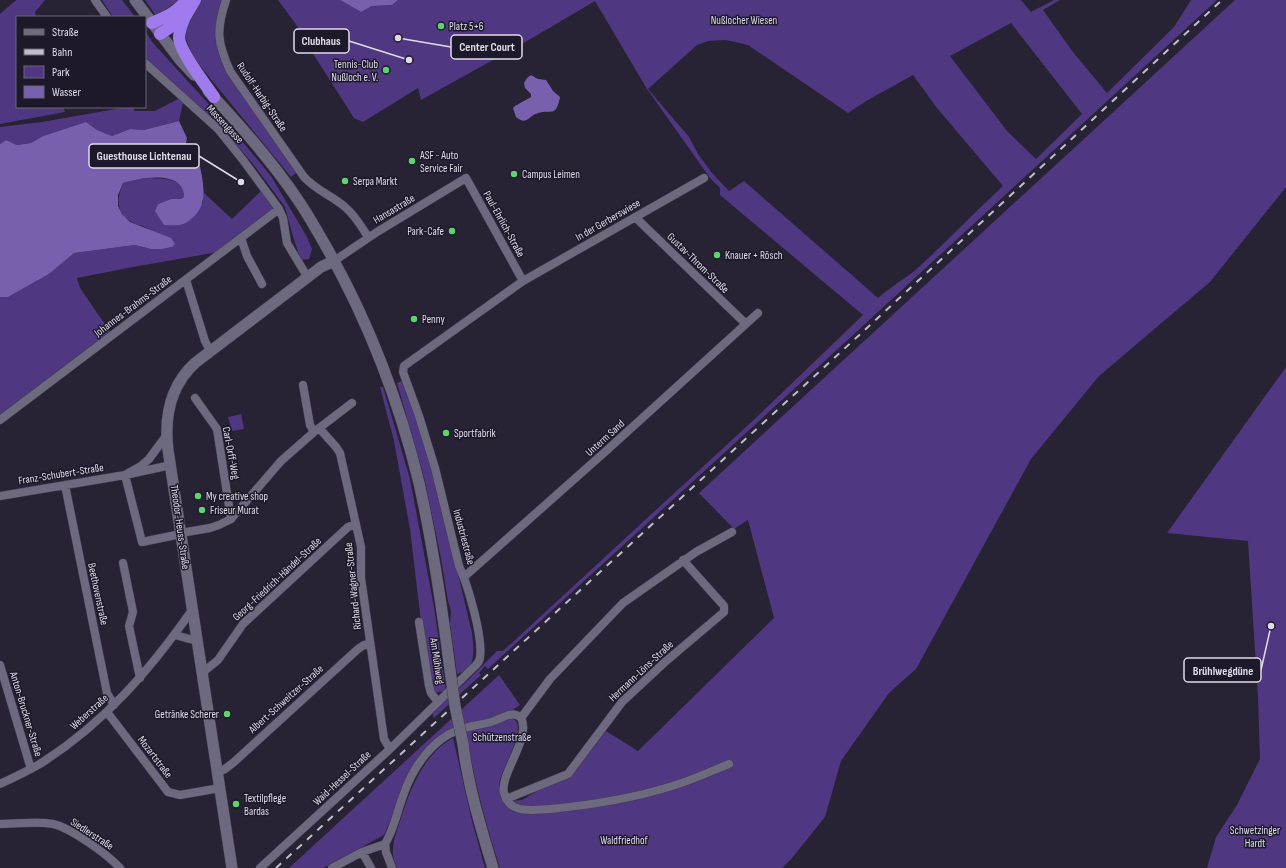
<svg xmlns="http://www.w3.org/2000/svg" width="1286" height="868" font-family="'Sofia Sans Condensed',sans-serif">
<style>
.green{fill:#503781;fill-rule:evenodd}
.water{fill:#7860af}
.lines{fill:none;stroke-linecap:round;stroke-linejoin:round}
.street-casing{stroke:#423d4c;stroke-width:9}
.secondary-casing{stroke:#423d4c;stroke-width:12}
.highway-casing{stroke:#423d4c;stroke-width:13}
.street{stroke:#6d697e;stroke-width:8}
.secondary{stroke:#6d697e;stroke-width:11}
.highway{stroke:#9f7bee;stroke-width:12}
.rail{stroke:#c1bdca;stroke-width:2;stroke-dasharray:7 7;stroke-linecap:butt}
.secondary-bridge-casing{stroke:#423d4c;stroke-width:12;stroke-linecap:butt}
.secondary-bridge{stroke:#6d697e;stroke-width:11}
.poi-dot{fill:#5dd56c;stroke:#1d192a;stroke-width:1.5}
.labels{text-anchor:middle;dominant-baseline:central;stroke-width:3;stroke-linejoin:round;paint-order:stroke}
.park-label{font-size:11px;fill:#dfdaf0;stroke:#1d192a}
.poi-label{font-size:11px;fill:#dfdce8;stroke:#1d192a;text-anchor:start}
.street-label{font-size:11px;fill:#dfdce8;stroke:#1d192a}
.leader{fill:none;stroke:#dfdce8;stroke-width:1.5}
.callout-dot{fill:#dfdce8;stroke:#1d192a;stroke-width:1.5}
.callout{fill:#1d192a;stroke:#dfdce8;stroke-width:1.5}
.callout-label{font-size:12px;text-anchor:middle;font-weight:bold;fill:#dfdce8}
</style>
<rect width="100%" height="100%" fill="#272234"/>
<path class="green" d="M16,0h29l-10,12 1,5h-19v90h46l2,5 -65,12v-110z
M102,0h20l13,17h-22z
M145,0h34l-23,16z
M200,0h22l-6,24v17l50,86 30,46 -5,4 -99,-121 -7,-21 4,-15z
M278,0h62l21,12 11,-6 20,-1 6,-5h623l10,12 23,-12h6l-17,10 30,42 34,41 67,-66 17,-27h26l-377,347 -328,300 -24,22 -3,-3 -6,7 2,2 -47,43 -2,-6 35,-31 30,-30h6l256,-236 104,-100 -143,-120v-7l-10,-10 -63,-89 -52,-88 -61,36 -113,63 -3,-12 -55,34 -9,-4 -42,-66 2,-1 -3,-6zM1011,23l71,91 -46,45 -29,-28 -57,-75zM726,40l22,5 100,68 20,-13 45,-25 24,33 66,78c-28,26 -55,54 -83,80 -13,12 -29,20 -42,32l-134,-117 -15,10 -17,-18 -14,-19 -9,-17 -41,-48 49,-44 11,-4z
M1235,0h51v187l-76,95 -111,94 -68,83 -115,210 -27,24 -48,68 -16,56 -33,41 -10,10h-282c-15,-46 -28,-95 -35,-144l-27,14 -7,5 -15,19 -32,73 -61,33h-34l210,-193 21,30 -6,4 -1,10c17,8 -15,54 -14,67 0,4 2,9 4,12l9,3 10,-1 56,-33 28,-36 32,20 136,-133 -26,-98 -14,9 -35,-36z
M145,31l8,12 84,92 34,41 36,61 5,12 -3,10 -8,1 -7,-20 -9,-33 -32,-43 -11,-13 -40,-41 -57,-53z
M178,99l5,4 -4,18 -35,9 -14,-1 -18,7 -15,-6 -11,-8 -43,14 -12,7 -14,2 -11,-5 -6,4v-17l42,-5 85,-15h7v4h21z
M152,178c15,1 32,0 32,19l-3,2h-10l-13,5 -2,7 8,14 39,-22v-11l29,27 29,-28 13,17 -56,44 -85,15 -56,11 3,10 31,45 -111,84v-120h8l41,-23 25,-21 61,-8 16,4 21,-2c-8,-6 -16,-14 -25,-19 -5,-3 -12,-3 -17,-7 -15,-10 -13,-23 -7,-38l15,-4z
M1286,367v501h-79l9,-31 21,-32 23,-46 -2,-62 -10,-156 -81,-8z
M404,380l34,110 34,143c2,16 5,37 -15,41l-7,-50 1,-13 -3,-10 -7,-43 -17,-81 -27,-94z
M380,387h3l27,92 24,128 12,84 -13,2 -12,-71 -11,-93 -16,-88z
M241,414l3,15 -12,2 -4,-14z
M453,738l19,83 13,47h-88c-2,-6 -5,-12 -4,-18 0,-11 5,-22 8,-32 10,-31 23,-64 52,-80z"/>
<path class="water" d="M340,0h58l-6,5 -20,1 -11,6z
M531,75l7,4 8,1 7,11 7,6c-4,21 -9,12 -22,16 -10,3 -11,13 -22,4l-3,-9 2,-2 16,-9v-3l-6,-6 -1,-5 3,-5z
M179,121l8,17 -4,20 4,5 11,-6c4,20 13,48 -7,62 -2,2 -5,4 -8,5 -5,2 -13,1 -19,1l-9,-14 3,-7 13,-5h10l3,-2c0,-28 -44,-19 -61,-14l-5,12v11l4,8 8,8 41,16 4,6 -3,3 -11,2h-10l-16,-4 -61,8 -25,21 -41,23h-8v-153l6,-4 11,5 14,-2 12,-7 43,-14 11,8 15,6 18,-7 14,1z"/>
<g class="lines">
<defs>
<path id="street" d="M95,0l12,17
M226,0c-10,30 -9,42 4,71l74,106c13,14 27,18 41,30 10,8 16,19 23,30
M145,63l73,66 25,31 36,49 4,9 4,25 21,35
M635,217l111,107
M241,238l6,18 15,28
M334,261l43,-29 89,-54 57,103
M186,280l19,61 5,10
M303,385l7,40 4,7
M195,398l22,31 14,90
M0,420l279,-211
M319,428l17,19 4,6 21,94v31l23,161 6,10
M166,436l-17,23 -8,7 -16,9 17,67 39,-8
M65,485l42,208 7,12
M0,496l125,-21 46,-10
M181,533l29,-5 9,-3 12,-6 50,-58 33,-29 38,-29
M123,563l10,49 -4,14 11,52
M464,577l142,-126 152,-138
M419,622l10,64 2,7 7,9
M175,635l22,6
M0,665l31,104
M202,673l16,-13 25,-36 105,-97 8,-3
M107,712l61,80 12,3 40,-7
M521,718c11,19 -22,57 -17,75 2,7 6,13 13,15 10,4 23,1 33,1 41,-4 80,-10 119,-22 21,-6 40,-15 60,-23
M521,718l29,-39 73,-76 73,-51 36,-20
M218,772l7,-3 9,-7 124,-113 6,-4 6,-1
M0,784c15,-7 30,-14 43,-22 62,-40 107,-92 149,-152
M506,799l62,-25 54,-72 43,-40 59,-50v-6l-41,-46
M0,824c17,0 36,-3 53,0 18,4 54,30 67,44
M385,844c9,-15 12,-32 18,-48 9,-27 28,-56 55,-66 11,-4 22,-5 33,-8 9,-2 21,-13 30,-4
M385,844l1,8 6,16
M362,852l9,16
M260,868l130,-119 86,-84c2,-2 4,-4 4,-8 3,-20 -12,-72 -21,-91l-24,-98 -16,-52 -16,-44 1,-6 119,-85 181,-103
M332,868l30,-16 23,-8"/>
<path id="secondary" d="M135,0l45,60 14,15
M208,91c33,35 65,71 92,112 10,15 19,31 28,47 41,73 71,151 91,233 14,62 23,124 31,187
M463,744c5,42 18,84 30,124
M232,868l-64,-418c-4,-33 2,-64 27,-87l126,-96 13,-6"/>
<path id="highway" d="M185,17c-3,7 -6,14 -6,21 1,14 26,46 35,59
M152,23c13,-6 26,-11 34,-23
M160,34l25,-17 10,-17"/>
</defs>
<use href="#street" class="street-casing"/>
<use href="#secondary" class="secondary-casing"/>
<use href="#highway" class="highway-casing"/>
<use href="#street" class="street"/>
<use href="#secondary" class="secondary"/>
<use href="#highway" class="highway"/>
<path class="rail" d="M276,868l567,-518 379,-350"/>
<defs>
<path id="secondary-bridge" d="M450,670l5,36 8,38"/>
</defs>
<use href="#secondary-bridge" class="secondary-bridge-casing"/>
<use href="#secondary-bridge" class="secondary-bridge"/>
</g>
<g class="poi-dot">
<circle cx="441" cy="26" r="4"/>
<circle cx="386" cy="70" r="4"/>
<circle cx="412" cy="161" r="4"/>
<circle cx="514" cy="174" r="4"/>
<circle cx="345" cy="181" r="4"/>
<circle cx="452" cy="231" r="4"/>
<circle cx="717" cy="255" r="4"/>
<circle cx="414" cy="319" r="4"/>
<circle cx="446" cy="433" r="4"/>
<circle cx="198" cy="496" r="4"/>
<circle cx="202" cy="510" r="4"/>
<circle cx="227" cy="714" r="4"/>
<circle cx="236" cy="804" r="4"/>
</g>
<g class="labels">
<g class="park-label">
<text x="744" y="20">Nußlocher Wiesen</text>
<text x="502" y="737">Schützenstraße</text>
<text x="1255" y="830">Schwetzinger<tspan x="1255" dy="13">Hardt</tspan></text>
<text x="624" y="840">Waldfriedhof</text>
</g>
<g class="poi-label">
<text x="449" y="26">Platz 5+6</text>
<text x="378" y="64" text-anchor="end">Tennis-Club<tspan x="378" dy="13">Nußloch e. V.</tspan></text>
<text x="420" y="155">ASF - Auto<tspan x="420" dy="13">Service Fair</tspan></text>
<text x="522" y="174">Campus Leimen</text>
<text x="353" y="181">Serpa Markt</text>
<text x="444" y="231" text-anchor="end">Park-Cafe</text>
<text x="725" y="255">Knauer + Rösch</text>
<text x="422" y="319">Penny</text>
<text x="454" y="433">Sportfabrik</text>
<text x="206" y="496">My creative shop</text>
<text x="210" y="510">Friseur Murat</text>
<text x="219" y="714" text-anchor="end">Getränke Scherer</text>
<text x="244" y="798">Textilpflege<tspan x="244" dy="13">Bardas</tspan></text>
</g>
<g class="street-label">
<text transform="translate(262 97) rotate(56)">Rudolf-Harbig-Straße</text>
<text transform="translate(225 124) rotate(47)">Massengasse</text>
<text transform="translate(394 209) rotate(-31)">Hansastraße</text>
<text transform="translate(608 220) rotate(-30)">In der Gerberswiese</text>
<text transform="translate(504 224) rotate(61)">Paul-Ehrlich-Straße</text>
<text transform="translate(698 263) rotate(44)">Gustav-Throm-Straße</text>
<text transform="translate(133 306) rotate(-37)">Johannes-Brahms-Straße</text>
<text transform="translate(605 438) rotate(-42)">Unterm Sand</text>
<text transform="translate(231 453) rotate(79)">Carl-Orff-Weg</text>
<text transform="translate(61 474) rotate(-9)">Franz-Schubert-Straße</text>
<text transform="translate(180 527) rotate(82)">Theodor-Heuss-Straße</text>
<text transform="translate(464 537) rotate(75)">Industriestraße</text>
<text transform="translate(277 579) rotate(-43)">Georg-Friedrich-Händel-Straße</text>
<text transform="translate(353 586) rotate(-96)">Richard-Wagner-Straße</text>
<text transform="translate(98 594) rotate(78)">Beethovenstraße</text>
<text transform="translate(437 661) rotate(81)">Am Mühlweg</text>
<text transform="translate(641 671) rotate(-43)">Hermann-Löns-Straße</text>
<text transform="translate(286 699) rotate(-42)">Albert-Schweitzer-Straße</text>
<text transform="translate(89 712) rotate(-42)">Weberstraße</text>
<text transform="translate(26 714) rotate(73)">Anton-Bruckner-Straße</text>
<text transform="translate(155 757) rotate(53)">Mozartstraße</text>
<text transform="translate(342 778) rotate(-43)">Waid-Hessel-Straße</text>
<text transform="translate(92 834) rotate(33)">Siedlerstraße</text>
</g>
</g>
<path class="leader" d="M409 60L349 41M398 38L451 47M241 182L199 156M1271 626L1261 670"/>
<g class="callout-dot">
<circle cx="409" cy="60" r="4"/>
<circle cx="398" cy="38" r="4"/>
<circle cx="241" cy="182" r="4"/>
<circle cx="1271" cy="626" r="4"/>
</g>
<g class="callout">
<rect x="294" y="29" width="55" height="24" rx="4"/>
<rect x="451" y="35" width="71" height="24" rx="4"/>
<rect x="89" y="144" width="110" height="24" rx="4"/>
<rect x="1184" y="658" width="77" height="24" rx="4"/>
</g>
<g class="callout-label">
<text x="321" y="45">Clubhaus</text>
<text x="487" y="51">Center Court</text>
<text x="144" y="160">Guesthouse Lichtenau</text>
<text x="1223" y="675">Brühlwegdüne</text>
</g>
<rect x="16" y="16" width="130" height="92" fill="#1d192a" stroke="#6b6776"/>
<rect x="24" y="29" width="20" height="6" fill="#6d697e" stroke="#6b6776"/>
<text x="52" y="36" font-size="12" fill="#dfdce8">Straße</text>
<rect x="24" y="49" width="20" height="6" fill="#c1bdca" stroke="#6b6776"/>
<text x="52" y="56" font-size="12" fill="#dfdce8">Bahn</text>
<rect x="24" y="66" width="20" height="12" fill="#503781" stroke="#6b6776"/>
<text x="52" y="76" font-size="12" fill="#dfdce8">Park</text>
<rect x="24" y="86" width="20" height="12" fill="#7860af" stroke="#6b6776"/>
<text x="52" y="96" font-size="12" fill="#dfdce8">Wasser</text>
</svg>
